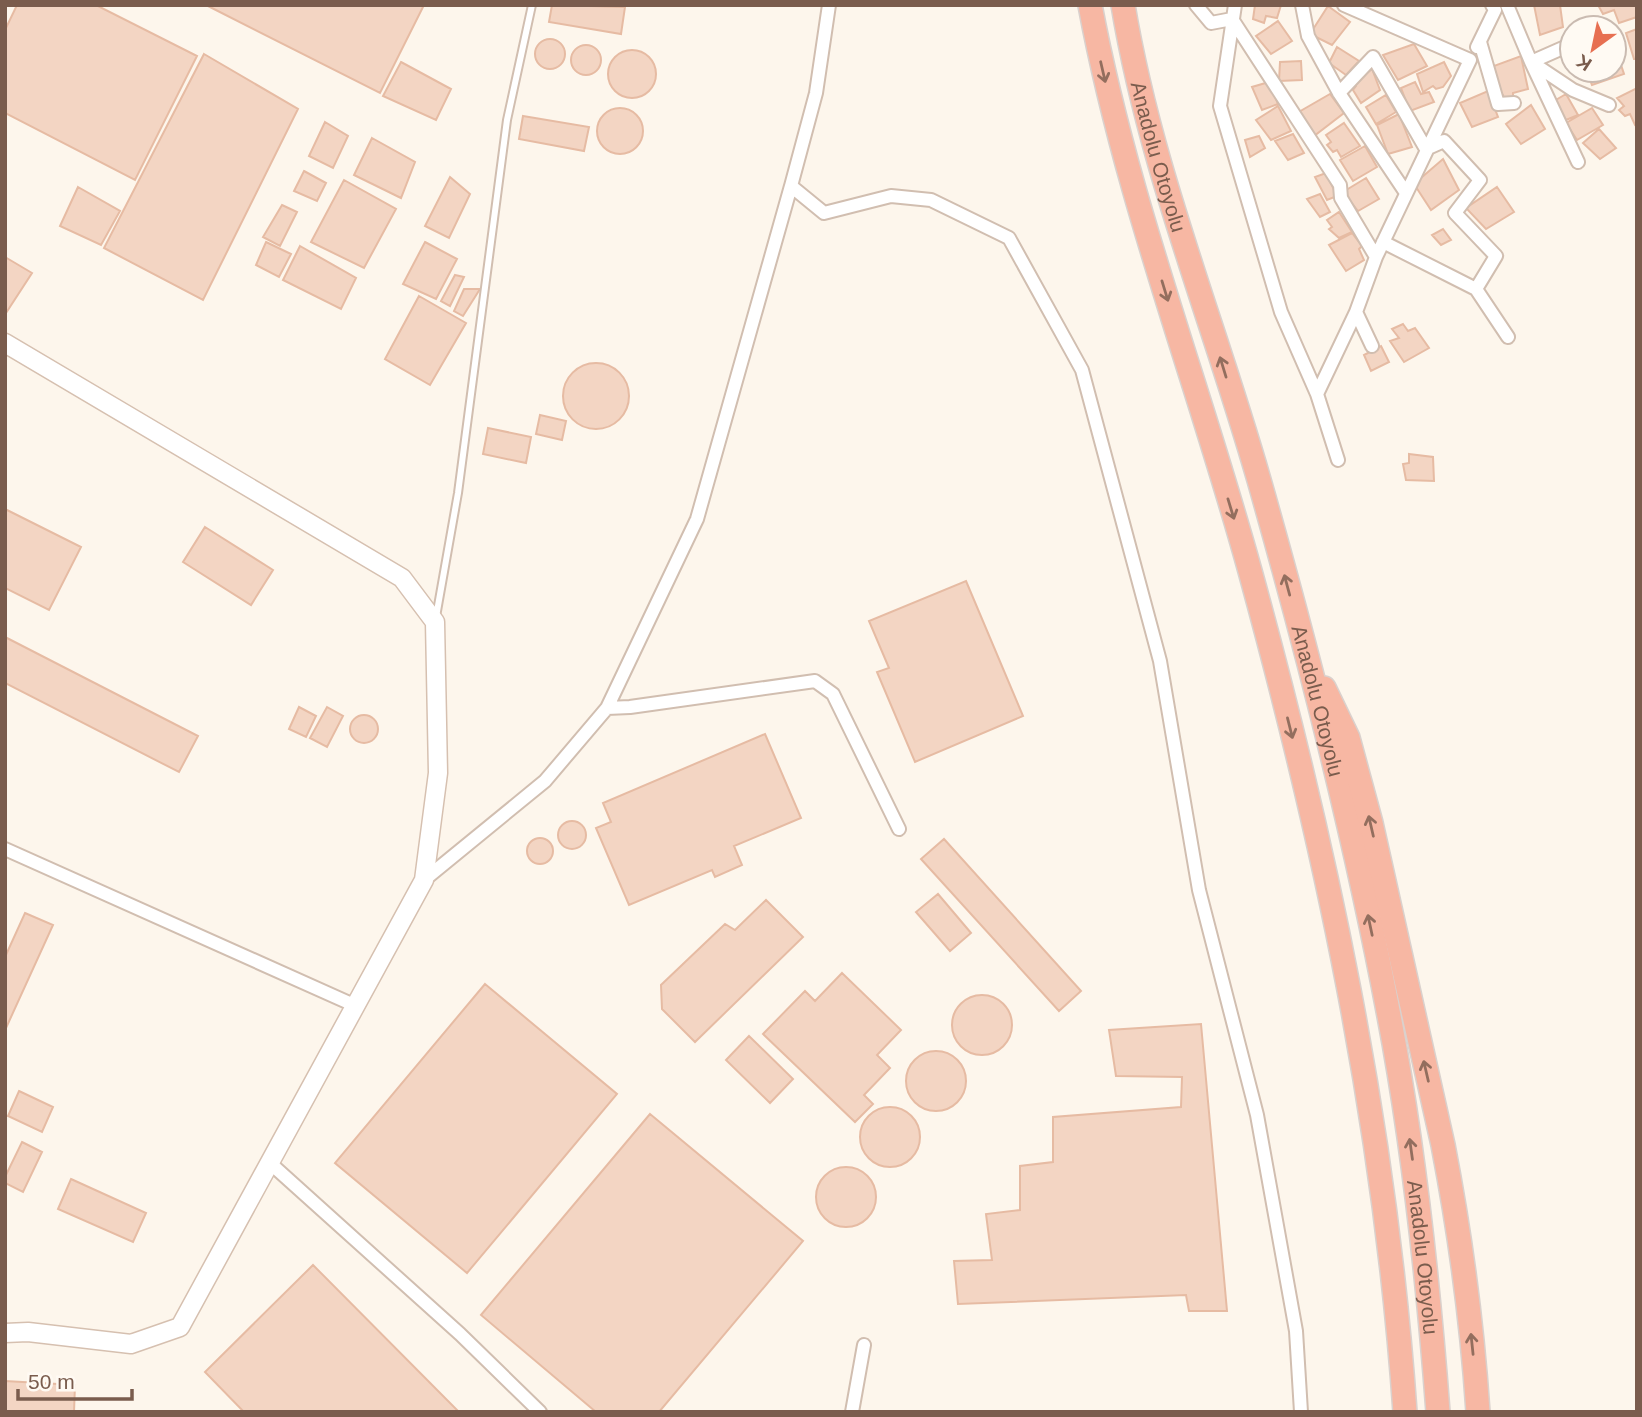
<svg xmlns="http://www.w3.org/2000/svg" width="1642" height="1417" font-family="Helvetica,sans-serif">
<style>
.building{fill:#f3d5c3;stroke:#e6bba3;stroke-width:2}
.lines{fill:none;stroke-linecap:round;stroke-linejoin:round}
.lane-casing{stroke:#d1beb0;stroke-width:10}
.street-casing{stroke:#d1beb0;stroke-width:16}
.secondary-casing{stroke:#d6c0b0;stroke-width:21}
.highway-casing{stroke:#dad1cd;stroke-width:26}
.lane{stroke:#fff;stroke-width:6}
.street{stroke:#fff;stroke-width:12}
.secondary{stroke:#fff;stroke-width:18}
.highway{stroke:#f7b7a3;stroke-width:23}
.oneway{stroke:#936e5e}
.labels{text-anchor:middle;dominant-baseline:central;stroke-width:5;stroke-linejoin:round;paint-order:stroke}
.street-label{font-size:21px;fill:#7a5c4d;stroke:#fffaf3}
</style>
<rect width="100%" height="100%" fill="#fdf6ec"/>
<path class="building" d="M17,5h79l101,51 -62,124 -130,-67v-83z
M206,5h218l-44,88z
M552,5l73,2 -4,27 -72,-12z
M1255,5h26l-4,13 -11,-2 -2,7 -11,-4z
M1534,5h26l3,22 -23,8z
M1598,5h39v12l-18,6 -5,-13 -11,4z
M1328,6l22,16 -18,23 -22,-11z
M1278,21l14,20 -21,13 -15,-18z
M1637,29v30h-3l-8,-26z
M535 54a15 15 0 1 1 30 0a15 15 0 1 1-30 0Z
M1414,44l13,22 -29,14 -15,-25z
M1614,44l10,30 -32,11 -6,-15h28z
M571 60a15 15 0 1 1 30 0a15 15 0 1 1-30 0Z
M1337,47l22,14 -13,14 -17,-12z
M608 74a24 24 0 1 1 48 0a24 24 0 1 1-48 0Z
M204,54l94,55 -95,191 -99,-52z
M1521,56l7,33 -15,4v6h-9l-1,-4 -4,-1 -8,-27z
M1301,61l1,19 -23,1 1,-19z
M401,62l50,27 -15,31 -53,-24z
M1444,62l7,14 -8,11 -7,2 -3,-3 -10,6 -6,-18z
M1372,69l8,21 -19,13 -8,-13 3,-4 -2,-3z
M1269,82l9,22 -16,6 -10,-23z
M1415,82l6,12 8,-2 5,10 -24,9 -9,-23z
M1637,88v36l-2,1 -5,-11 -5,2 -6,-6 5,-4 -7,-8z
M1488,91l10,26 -26,10 -12,-24z
M1330,94l14,19 -30,23 -17,-23z
M1566,94l12,21 -12,5 -12,-19z
M1386,95l10,17 -20,12 -10,-17z
M1531,105l14,24 -24,15 -15,-20z
M1278,106l13,25 -20,9 -15,-20z
M1592,108l11,17 -26,15 -11,-17z
M597 131a23 23 0 1 1 46 0a23 23 0 1 1-46 0Z
M1399,114l13,33 -24,7 -11,-29z
M523,116l66,11 -5,24 -65,-12z
M325,122l23,14 -15,32 -24,-12z
M1344,123l16,23 -19,11 -4,-7 -4,2 -6,-7 4,-3 -5,-7z
M1599,129l17,19 -16,11 -17,-16z
M1293,134l11,19 -16,7 -13,-19z
M1259,136l6,12 -15,9 -5,-17z
M372,138l43,24 -14,36 -47,-23z
M1365,146l12,21 -24,14 -13,-21z
M1443,159l16,31 -28,20 -17,-26z
M304,171l22,12 -9,18 -23,-10z
M1326,173l11,23 -10,4 -12,-23z
M450,177l20,17 -21,44 -24,-12z
M1366,178l13,21 -21,12 -15,-19z
M344,180l52,29 -32,59 -53,-26z
M78,187l42,24 -19,34 -41,-19z
M1497,187l17,25 -28,17 -20,-21z
M1320,194l10,18 -10,5 -13,-18z
M282,205l15,7 -17,34 -17,-9z
M1339,212l13,20 -13,6 -10,-9 3,-2 -5,-7z
M1443,229l8,11 -10,5 -9,-10z
M1352,233l10,13 -3,3 5,11 -18,11 -17,-26z
M266,242l25,12 -12,23 -23,-12z
M425,242l32,17 -21,40 -33,-15z
M300,246l56,32 -15,31 -58,-29z
M5,257l27,16 -26,40h-1z
M455,275l9,2 -14,29 -9,-5z
M464,289h16l-17,27 -9,-5z
M419,296l47,27 -36,62 -45,-26z
M1403,324l5,7 7,-3 14,20 -25,14 -14,-21 9,-3 -7,-9z
M1381,346l8,16 -18,9 -7,-16z
M563 396a33 33 0 1 1 66 0a33 33 0 1 1-66 0Z
M540,415l26,6 -4,19 -26,-6z
M488,428l43,9 -5,26 -43,-9z
M1409,454l24,3 1,24 -28,-1 -3,-16 6,-1z
M5,509l76,38 -32,63 -44,-22z
M205,527l68,43 -22,35 -68,-43z
M966,581l57,135 -108,46 -38,-90 12,-4 -20,-47z
M5,637l193,99 -19,36 -174,-89z
M299,707l17,9 -10,21 -17,-8z
M327,707l16,9 -16,31 -17,-9z
M350 729a14 14 0 1 1 28 0a14 14 0 1 1-28 0Z
M765,734l36,84 -67,28 8,19 -27,12 -3,-7 -83,35 -33,-77 15,-6 -8,-19z
M558 835a14 14 0 1 1 28 0a14 14 0 1 1-28 0Z
M527 851a13 13 0 1 1 26 0a13 13 0 1 1-26 0Z
M944,839l137,152 -22,20 -138,-152z
M938,894l33,39 -21,18 -34,-39z
M766,900l37,37 -108,105 -33,-33 -1,-24 64,-61 10,6z
M25,913l28,12 -47,103 -1,-71z
M842,973l59,57 -24,25 13,13 -26,27 9,9 -18,18 -92,-88 42,-43 10,10z
M485,984l132,110 -150,179 -132,-110z
M952 1025a30 30 0 1 1 60 0a30 30 0 1 1-60 0Z
M1201,1024l26,287h-38l-3,-16 -228,9 -4,-43 38,-1 -6,-46 34,-4v-44l33,-4v-45l128,-10 1,-30 -66,-1 -7,-46z
M749,1036l44,43 -23,24 -44,-43z
M906 1081a30 30 0 1 1 60 0a30 30 0 1 1-60 0Z
M19,1091l34,16 -11,25 -34,-16z
M860 1137a30 30 0 1 1 60 0a30 30 0 1 1-60 0Z
M650,1114l153,127 -144,171h-63l-115,-97z
M22,1142l20,10 -19,40 -18,-9v-6z
M816 1197a30 30 0 1 1 60 0a30 30 0 1 1-60 0Z
M71,1179l75,34 -13,29 -75,-33z
M313,1265l146,147h-215l-39,-40z
M5,1381l70,4 -1,27h-69z"/>
<g class="lines">
<defs>
<path id="lane" d="M436,617l22,-124 49,-373 25,-115"/>
<path id="street" d="M829,5l-13,88 -25,93 33,27 67,-17 40,4 78,38 73,132 78,291 39,229 58,225 39,216 5,81
M1196,5l15,18 21,-4 108,166 1,13 35,59
M1235,5l-15,101 61,206 36,82 21,66
M1302,5l6,31 31,57 67,100
M1507,5l24,57 34,-15
M1480,42l18,62 16,-1
M1477,47l18,-37 -3,-5
M1531,62l47,100
M1531,62l42,28 36,15
M1339,93l34,-36 53,92 18,-8 36,39 -25,33 41,43 -20,33
M1383,242l93,47 32,48
M1356,312l16,34
M1317,394l39,-82 20,-55 94,-197 -126,-55
M607,708l90,-189 94,-333
M5,849l351,157
M424,880l121,-99 62,-73 23,-1 185,-26 18,13 66,135
M270,1163l190,171 80,78
M852,1412l12,-67"/>
<path id="secondary" d="M5,343l397,235 33,44 3,151 -14,107 -244,447 -49,17 -103,-12 -23,1"/>
<g id="highway">
<path d="M1090,5c36,193 108,377 160,566 76,277 135,553 155,841"/>
<path id="s1" d="M1123,5c27,163 91,317 136,475 50,176 96,355 130,536 25,131 39,263 49,396"/>
<path d="M1324,688l24,50 23,85 72,322c17,88 29,177 35,267"/>
</g>
</defs>
<use href="#lane" class="lane-casing"/>
<use href="#street" class="street-casing"/>
<use href="#secondary" class="secondary-casing"/>
<use href="#highway" class="highway-casing"/>
<use href="#lane" class="lane"/>
<use href="#street" class="street"/>
<use href="#secondary" class="secondary"/>
<use href="#highway" class="highway"/>
</g>
<defs><path id="oneway-shaft" d="M-6 0H5M1.5-3L5.5 0L1.5 3" fill="none" stroke-width="1.6" stroke-linecap="round" stroke-linejoin="round" transform="scale(1.75)"/></defs>
<g class="oneway">
<use href="#oneway-shaft" transform="translate(1103 72) rotate(77)"/>
<use href="#oneway-shaft" transform="translate(1165 291) rotate(73)"/>
<use href="#oneway-shaft" transform="translate(1223 367) rotate(-107)"/>
<use href="#oneway-shaft" transform="translate(1231 509) rotate(73)"/>
<use href="#oneway-shaft" transform="translate(1287 585) rotate(-105)"/>
<use href="#oneway-shaft" transform="translate(1290 728) rotate(76)"/>
<use href="#oneway-shaft" transform="translate(1371 826) rotate(-103)"/>
<use href="#oneway-shaft" transform="translate(1370 925) rotate(-102)"/>
<use href="#oneway-shaft" transform="translate(1426 1071) rotate(-103)"/>
<use href="#oneway-shaft" transform="translate(1411 1149) rotate(-98)"/>
<use href="#oneway-shaft" transform="translate(1472 1344) rotate(-96)"/>
</g>
<g class="labels">
<g class="street-label">
<text stroke="none"><textPath href="#s1" startOffset="156">Anadolu Otoyolu</textPath></text>
<text stroke="none"><textPath href="#s1" startOffset="723">Anadolu Otoyolu</textPath></text>
<text stroke="none"><textPath href="#s1" startOffset="1290">Anadolu Otoyolu</textPath></text>
</g>
</g>
<rect width="1642" height="1417" fill="none" stroke="#7a5c4d" stroke-width="14"/>
<g transform="translate(1593 49) rotate(213)"><circle r="33" fill="#fffaf3" stroke="#cabbb1" stroke-width="2"/>
<path d="M0-5L12 26L0 18L-12 26Z" fill="#e76f51"/>
<text y="-10" font-size="19" font-weight="bold" text-anchor="middle" fill="#7a5c4d">K</text>
</g>
<path d="M18 1389v10h114v-10" fill="none" stroke="#7a5c4d" stroke-width="3.5"/>
<text x="28" y="1389" font-size="21" fill="#7a5c4d" stroke="#fffaf3" stroke-width="5" paint-order="stroke">50 m</text>
</svg>
